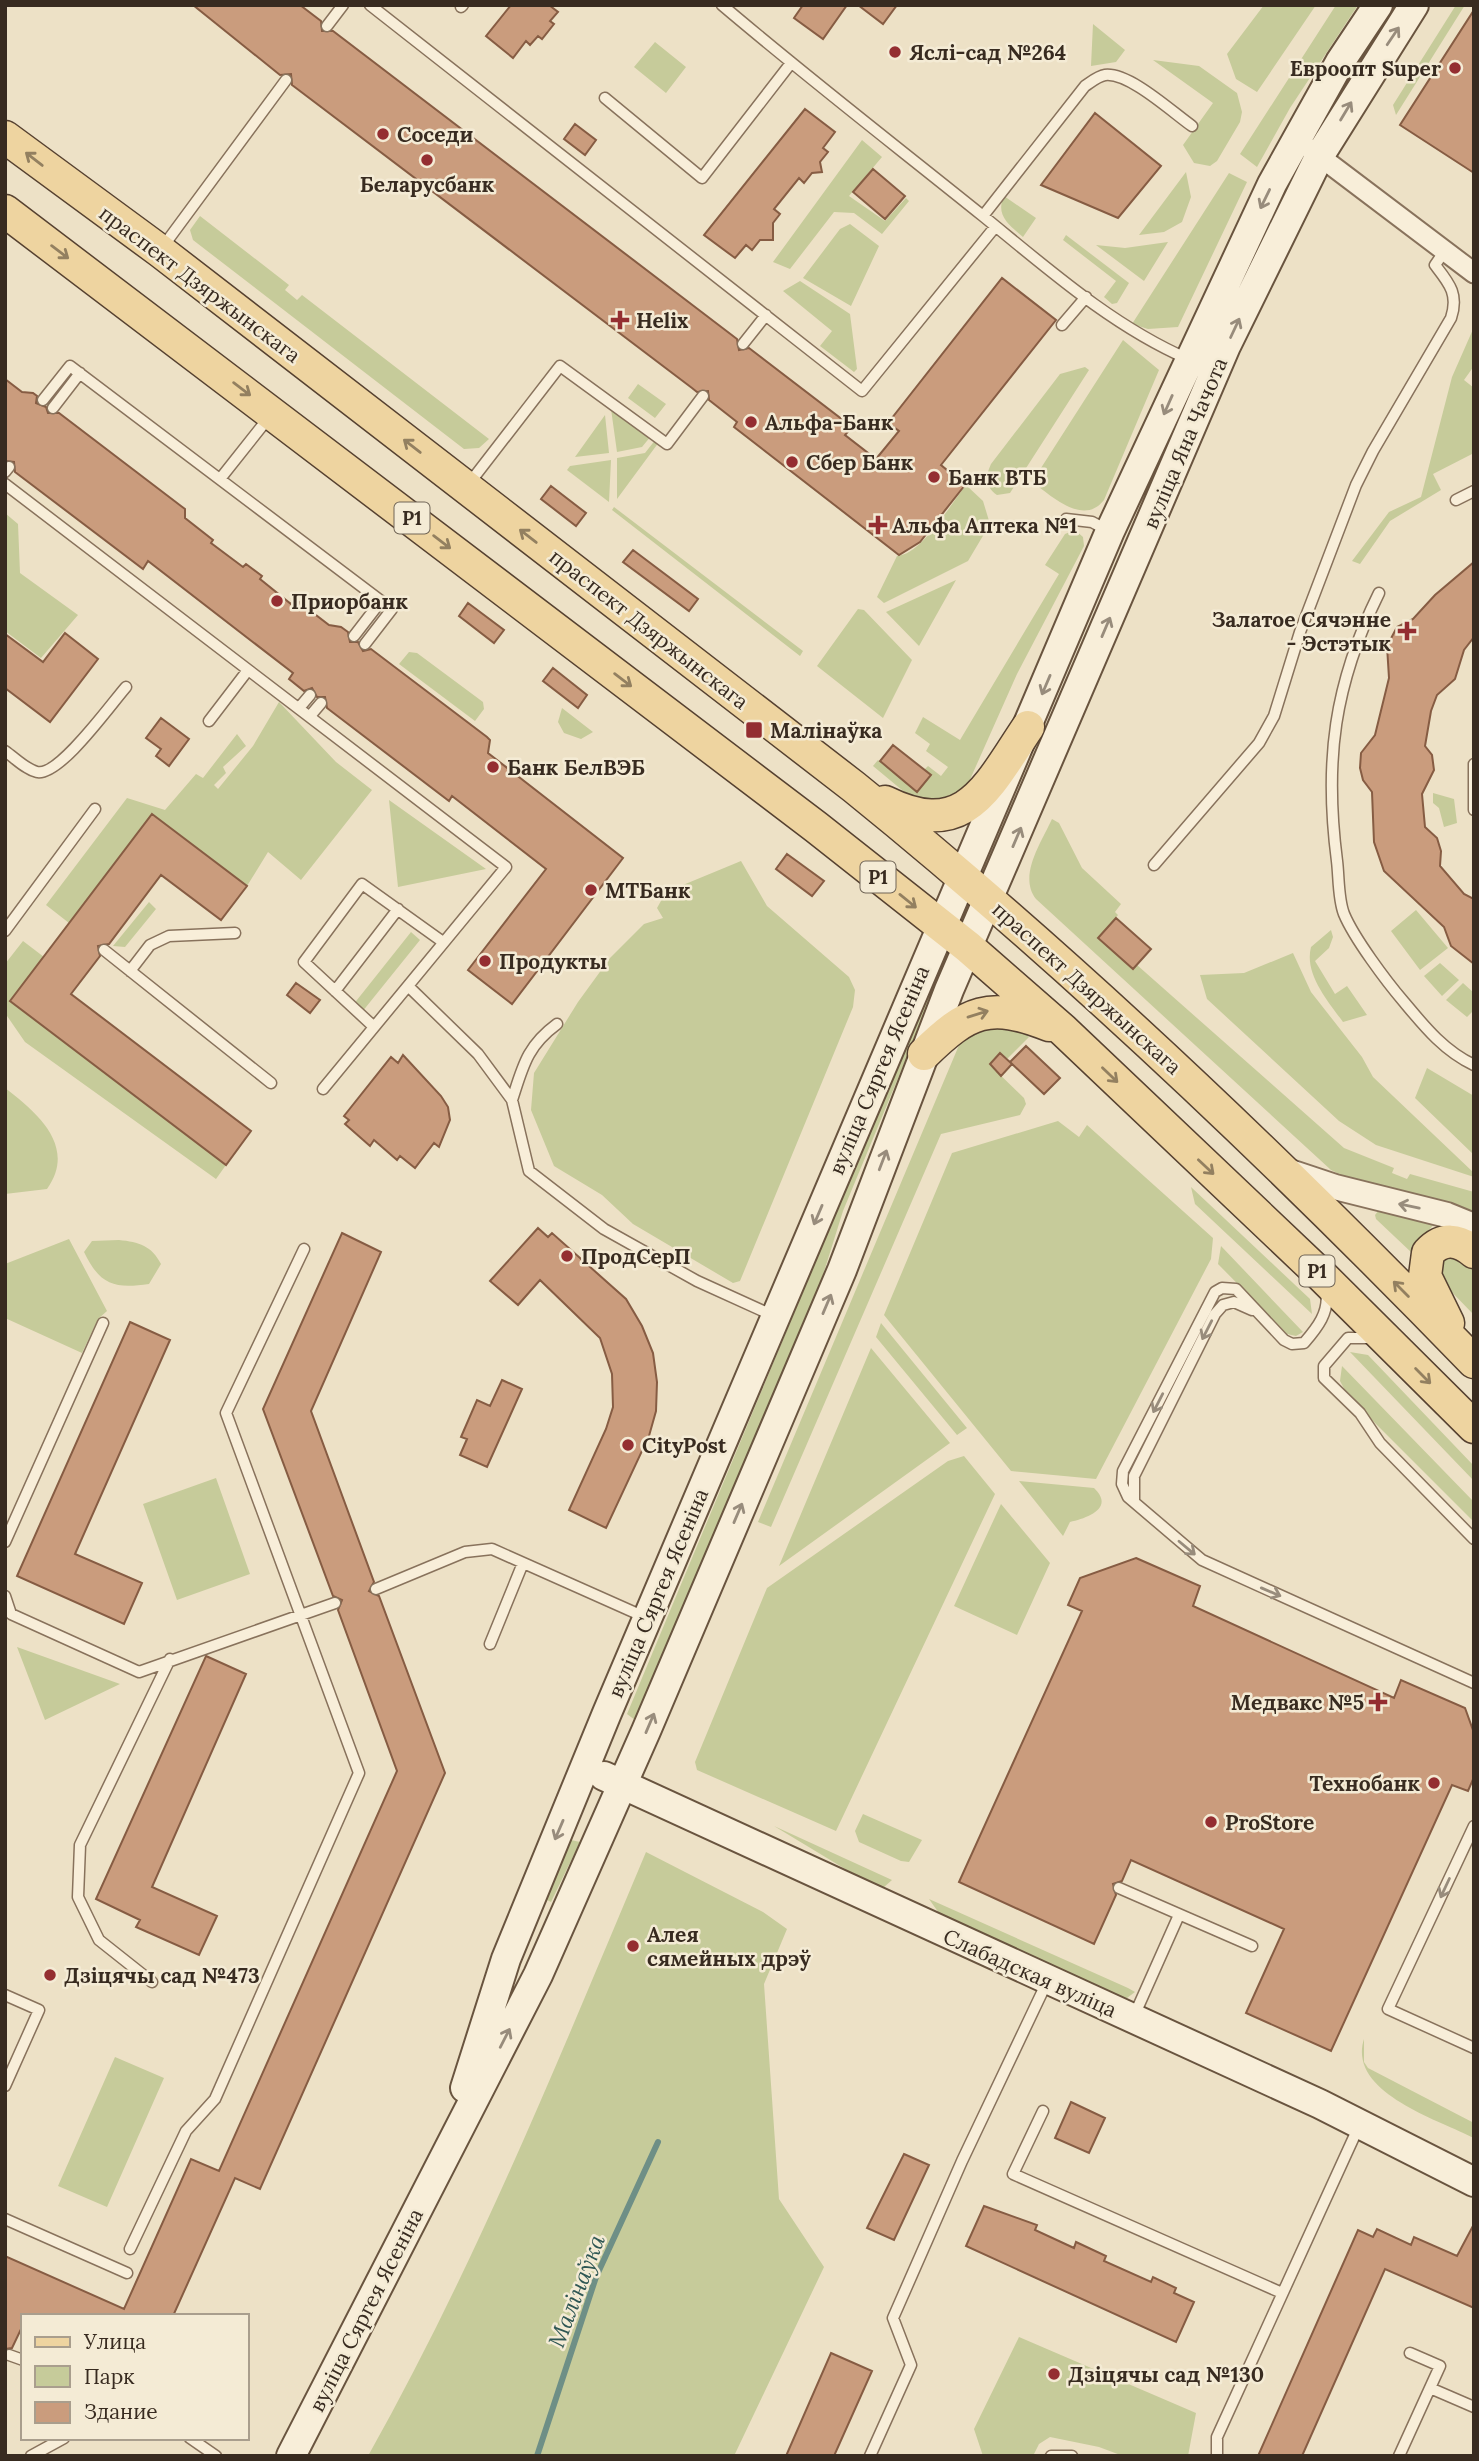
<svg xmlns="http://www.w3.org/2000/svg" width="1479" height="2461" font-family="Lora,serif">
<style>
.green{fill:#c6cb9a}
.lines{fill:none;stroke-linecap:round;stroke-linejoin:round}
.stream{stroke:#6e8f86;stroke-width:6}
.building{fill:#ca9c7d;stroke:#865c43;stroke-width:2}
.service-casing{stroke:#88725c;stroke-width:13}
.minor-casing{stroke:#88725c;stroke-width:23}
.tertiary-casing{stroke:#88725c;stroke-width:28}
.secondary-casing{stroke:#69543f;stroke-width:32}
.primary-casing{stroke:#564130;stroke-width:35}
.service{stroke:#f8eed9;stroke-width:10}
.minor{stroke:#f8eed9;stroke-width:19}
.tertiary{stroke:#f8eed9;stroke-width:24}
.secondary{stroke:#f8eed9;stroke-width:28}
.primary{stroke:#eed4a0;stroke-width:32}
.oneway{stroke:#988c7c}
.oneway2{stroke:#938060}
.poi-dot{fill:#942e31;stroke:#f4ebd5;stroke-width:2.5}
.labels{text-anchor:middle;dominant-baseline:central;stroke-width:5;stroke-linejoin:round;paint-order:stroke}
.shield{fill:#f4ebd5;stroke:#706556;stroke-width:2}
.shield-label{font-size:19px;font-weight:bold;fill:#382b20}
.poi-label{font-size:21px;font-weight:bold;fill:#382b20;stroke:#f4ebd5;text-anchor:start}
.street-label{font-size:21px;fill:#382b20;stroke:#f4ebd5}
.water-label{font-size:23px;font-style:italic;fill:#2f5754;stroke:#f4ebd5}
</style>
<rect width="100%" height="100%" fill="#ede1c6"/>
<path class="green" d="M1264,5h52l-59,87 -21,-13 -9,-25z
M1336,5h22l-68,103 -33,59 -17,-13z
M1456,5h9l-69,110 -3,-10z
M1093,24l32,26 -9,12 -25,4z
M655,42l31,25 -20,26 -32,-26z
M1153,60l46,6 38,27 5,19 -2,10 -23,39 -7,5 -16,-3 -11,-18 30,-42z
M862,140l20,17 -33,39 36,25 21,-23 3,3 -27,33 -28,-21 -20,-1 -44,57 -17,-7z
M1186,172l5,25 -9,25 -18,10 -25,3z
M1229,173l18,9 -69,145 -30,2 -16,-5z
M1004,196l32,22 -13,19c-14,-12 -28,-22 -19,-41z
M200,216l89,69 -4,5 12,10 5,-5 187,144 -10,9 -15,1 -271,-209 -3,-10z
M850,224l29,22 -28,60 -48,-28 37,-49z
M1066,235l63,48 -12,20 -5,1 -8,-7 12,-16 -53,-41z
M1168,242l-24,39 -48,-36 29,3z
M800,281l50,33 7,55 -3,3 -34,-26 12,-15 -49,-40z
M1474,327v39l-10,14 10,8v65l-41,21 8,16 -51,31 -30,43 -8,-3 37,-49 32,-15 31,-120z
M1123,340l36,30 -55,130c-21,27 -53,-5 -72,-18z
M1085,367l4,3 -79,123 -13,2c-12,-9 -12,-18 -6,-31l69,-90z
M638,384l28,20 -11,14 -27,-20z
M611,409l40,27 -9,11 -25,5z
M605,415l4,38 -34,4z
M656,439l3,3 -42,57v-41l28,-5z
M611,460l-2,42 -42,-32 3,-4z
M966,485l17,16 7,23 -22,37 -84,42 -7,-6 20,-41c24,-1 54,-52 69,-71z
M614,507l189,144 -3,5 -188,-146z
M5,513l13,11 2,49 58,42 -37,43 -36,-27z
M1075,530l8,7 1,9 -67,128 -49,110 -20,18 -34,-2 -41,-34 5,-6 39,31 14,-15 -7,-6 4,-4 13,10 7,-9 -22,-16 4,-7 -15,-11 8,-16 37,23 99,-166 -14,-9 20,-31z
M956,580l-37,66 -33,-34z
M858,609l6,1 48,50 -29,58 -66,-52z
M409,652l8,1 66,49 1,7 -9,12 -76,-57z
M279,702l57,60 36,28 -71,90 -33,-28 -21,34 -95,-72 -83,109 -23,-18 81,-107 38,12 31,-36 7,4 34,-44 9,12 -23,21 3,6 -12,12 4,4 35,-43z
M562,708l31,24 -12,7 -17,-6 -6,-11z
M1433,793l21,6 3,24 -13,4 -5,-19 -6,-5z
M389,800l97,69 -88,18z
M1052,819l7,4 23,45 39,36 -6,8 3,3 -19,23 34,31 4,-4 207,183 50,20 -2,5 15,6 3,-5 64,18v24l-125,-37 -18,-9 -295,-271c-18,-23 5,-56 16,-80z
M741,861l26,45 82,71 6,13 -2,17 -113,274 -7,2 -100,-59 -31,-29 -48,-29 -23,-56 3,-37 44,-71 32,-44 34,-34 19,-6 -6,-10 9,-16z
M149,902l7,7 -31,38 -12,-1z
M1416,910l32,38 -28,22 -29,-39z
M1331,930l2,7 -4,11 -14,13 20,33 12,-8 20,29 -24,7c-15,-21 -39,-48 -32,-75z
M411,932l9,8 -58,72 -9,-7z
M23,941l21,16 -34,44 216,164 -10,14 -191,-137 -20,-29v-49z
M1293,953l18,39 51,65 11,20 101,96v4l-98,-32 -37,-24 -132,-122 -7,-24 44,-2z
M1440,963l19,17 -17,16 -18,-20z
M937,970l5,2 -99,239 -21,67 -187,442 -8,-6z
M1463,983l11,10v17l-7,7 -21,-17z
M1012,1023l17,14 -22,22 -7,-6 -10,12 34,33 2,6 -6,11 -79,19 -170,393 -13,-5 204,-484 7,-9z
M1427,1068l47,28v59l-59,-57z
M5,1088c33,25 72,59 42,101l-42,5z
M1058,1121l21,16 8,-12 126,113 -2,21 -115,220 -85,-8 -127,-156 68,-162z
M1191,1187l119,112 2,15 -117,-110z
M1379,1210l53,13 1,2 -21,28 -36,-34 -1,-4z
M69,1239l38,72 -9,8 -16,34 -77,-35v-54z
M119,1240c20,2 33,6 42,24l-12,20c-35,5 -49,1 -65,-32l8,-11z
M1221,1246l82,86 -7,4 -9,-2 -69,-70z
M1439,1249l35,17v49l-32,-33z
M881,1323l86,105 -10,7 -81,-98z
M871,1348l79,95 -171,123z
M1350,1352l18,3 106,111v15z
M1342,1366l132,136v20l-126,-126 -8,-15z
M964,1456l31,38 -159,337 -139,-61 -2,-8 72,-174 181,-127z
M216,1478l34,96 -73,26 -34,-96z
M1019,1481l75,7c21,20 -6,30 -24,34l-7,14z
M1001,1504l49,59 -33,72 -63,-29z
M17,1647l103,37 -75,36z
M863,1814l59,26 -13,22 -8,-1 -42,-19 -4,-11z
M774,1826l118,54 -9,8 -23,-10z
M571,1840l9,2 -29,60 -6,-3z
M646,1852l117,60 24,17 -23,55 15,215 45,68 -90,189h-366c109,-194 192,-400 278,-604z
M929,1899l199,89 7,4 -12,9 -182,-85z
M1364,2039v23l4,6 106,55v15c-37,-19 -127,-46 -110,-99z
M115,2057l49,21 -57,129 -49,-21z
M1019,2337l177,76 -8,43h-65l-24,-9 -49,-10 -11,7 -6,12h-50l-9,-27z"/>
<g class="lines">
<path class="stream" d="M537,2456l59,-179 62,-135"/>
</g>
<path class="building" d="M193,5h107l21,16 1,10h11l404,308 2,11 10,-2 103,79 -7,8 31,24 23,-28 -11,-8 114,-145 54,42 -115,145 24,20 -45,57 -21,13 -165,-128 3,-5 -28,-22 -1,-9 -11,1 -5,-4 -396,-300 -4,-3 -1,-11 -11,1z
M511,5h38l9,7 -8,9 4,3 -12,15 -4,-3 -8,9 -4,-4 -13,17 -27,-22z
M803,5h44l-24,34 -29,-21z
M858,5h39l-14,19z
M1474,10v163l-74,-48z
M805,109l30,23 -12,16 5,4 -8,10 2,10 -10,1 -8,10 -5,-5 -25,31 6,5 -7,9v17h-13l-8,10 -6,-5 -11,13 -31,-23z
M1095,113l66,53 -43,52 -77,-33z
M575,124l21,16 -11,15 -21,-16z
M873,169l32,27 -20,23 -32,-27z
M5,379l17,13 11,1 4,3 -1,7 10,4 2,6h11l122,93 4,3v9l28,22 -2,3 32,24 3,-3 16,12 -2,3 31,25 4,-5 34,26 12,2 7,5 2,10h8l5,9 8,-2 116,88 3,3 -2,13 135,105 -111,146 -44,-34 78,-101 -94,-73 -3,5 -122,-93 -2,-11h-8l-5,-9 -8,3 -15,-12 4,-6 -145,-112 -5,8 -128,-97 -1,-10 -9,-1z
M551,486l35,27 -10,13 -35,-27z
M633,550l65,49 -9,12 -66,-49z
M1474,562v75l-10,13 -9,29 -18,16 -6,16 -6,35 7,9 2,15 -12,24 3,33 12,11 4,13 -1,15 24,28 10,5v65l-23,-18 -7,-19 -60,-56 -10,-29 -2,-50 -9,-12 -3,-12 1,-15 14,-18 14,-57 -2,-32 10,-19 16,-8 22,-24z
M468,603l36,27 -10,13 -35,-27z
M65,633l33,26 -48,63 -45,-34v-54l38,28z
M553,668l34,27 -9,13 -35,-27z
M161,718l28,21 -20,27 -13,-10 5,-7 -15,-11z
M893,745l38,30 -14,17 -37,-31z
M152,814l95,72 -26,34 -60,-45 -52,69 -11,2 2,10 -29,38 180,137 -25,34 -216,-164z
M787,854l37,27 -12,15 -36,-27z
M1116,918l35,31 -18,20 -35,-31z
M296,983l24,17 -10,13 -23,-18z
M1026,1046l34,32 -16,16 -34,-32z
M1000,1053l12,11 -11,12 -11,-12z
M403,1055l38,41 7,11 2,13 -11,27 -5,-4 -19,25 -15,-12 -3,4 -23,-20 -4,6 -25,-22 4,-4 -5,-4 47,-59 7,6z
M538,1228l10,9 4,-4 74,66 16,27 11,27 4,29 -1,29 -7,25 -43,92 -37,-18 37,-81 7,-22 -1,-33 -12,-36 -60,-58 -22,25 -28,-24z
M342,1233l39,19 -70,159 63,171 -5,9 10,5 66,177 -185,416 -25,-11 -62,138h-150v9l-11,23 -7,1v-93l119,53 67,-150 28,12 178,-400 -59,-161 4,-10 -9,-4 -70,-187z
M130,1322l40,18 -95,214 67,29 -18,41 -107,-48z
M502,1380l20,9 -35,78 -27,-12 7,-16 -6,-2 16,-37 13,6z
M1136,1558l64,28 -7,20 201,92 7,-18 64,28 9,25v44l-6,14 -16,-6 -121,266 -85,-38 38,-84 -153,-69 -9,21 -9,3 3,11 -22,49 -135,-62 123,-271 -14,-6 12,-27z
M206,1656l40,18 -94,213 65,29 -18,39 -63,-28 4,-7 -44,-21z
M1071,2102l34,16 -16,35 -34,-15z
M904,2154l25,11 -35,75 -27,-12z
M984,2206l53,19 -2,5 39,18 2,-6 30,14 -2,5 47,21 2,-5 23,11 -2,5 20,9 -18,40 -210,-96z
M1474,2224v84l-89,-39 -83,187h-44l100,-226 15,7 4,-8 34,16 3,-8 43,19z
M831,2353l41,18 -38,85h-48z"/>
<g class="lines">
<defs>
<path id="service" d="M370,5l492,386 133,-164
M722,5c86,73 174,141 261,211 64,52 129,110 205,143
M461,7l2,-2
M327,26l16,-21
M605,98l97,80 89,-115
M983,216l102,-130c6,-4 13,-10 20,-11 24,-3 67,37 87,51
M162,248l124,-168
M1062,325l24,-28
M743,344l23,-29
M43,400l27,-34 311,235 11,8 -27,35
M53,408l27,-35
M5,472l4,-5
M220,479l50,-63
M5,484l501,383 -183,222
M468,485l92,-119 107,78 36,-48
M1456,500l18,-9
M1066,519l26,3 17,9
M1379,593c-45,91 -55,168 -42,268 2,16 1,38 7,53 10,24 42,67 60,88 20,24 40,49 70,63
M354,636l27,-35
M299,708l11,-13
M310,716l11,-13
M209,721l39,-51
M5,751c10,7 20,18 32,21 22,5 74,-68 89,-85
M1474,764v46
M1154,865l105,-122 15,-27 26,-84 56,-147 17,-34 78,-133c8,-24 -2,-35 -16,-53l9,-13
M5,931l90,-122
M104,950l167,133
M130,971l20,-26 19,-9 66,-3
M408,986l70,68 34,46 17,71 75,58 93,52 77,35
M335,991l63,-82
M373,1026l-69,-64 58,-78 81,58
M512,1100c11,-34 15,-54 45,-76
M1326,1291c4,21 -9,37 -22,52l-12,1 -8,-4 -48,-51 -14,-1 -7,4 -92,179 -1,13 6,13 74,63 272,123
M1372,1338h-24l-24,28v12l36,35 20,30 94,96
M1134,1502v-26l81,-162 8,-9 11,-3 18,8
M5,1542l98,-219
M376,1589l89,-37 27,-3 155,69
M5,1596l6,18 128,58 196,-69
M490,1644l33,-81
M1474,1826l-86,183 86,39
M1119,1888l133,58
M152,1982l-53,-42 -21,-43 2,-52 90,-186
M5,1995l34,15 -34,76
M1134,2016l45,-101
M1043,2111l-30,63 269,119
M5,2219l122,54
M130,2249l56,-118 29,-32 144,-326 -133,-360 78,-164
M9,2355l14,5
M1430,2388l44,19
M190,2438l26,18
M31,2456l33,-18
M870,2456l41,-91 -18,-47 69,-157 85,-179
M1051,2456h21
M1217,2456v-19l142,-311
M1399,2456l41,-90 -30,-13"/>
<path id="minor" d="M1310,149l164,124"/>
<path id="tertiary" d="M1287,1171l48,16 112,28 27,11"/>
<path id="secondary" d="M604,1776l716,328 154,78
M465,2088l41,-129 101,-246 503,-1182 162,-347 68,-122 38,-57
M291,2456l247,-481 108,-244 196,-461 107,-280 277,-644 94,-191 94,-150"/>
<path id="primary" d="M5,137l155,114 694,536c219,177 424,373 620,575
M5,211l811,616 152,120 95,83 257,244 154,153
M885,802c81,40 103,-16 143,-75
M924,1054c44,-43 65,-53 125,-29
M1448,1323l-23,-47 3,-23c15,-16 30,-14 46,-1"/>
</defs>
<use href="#service" class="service-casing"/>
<use href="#minor" class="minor-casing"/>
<use href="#tertiary" class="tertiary-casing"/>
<use href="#secondary" class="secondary-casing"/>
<use href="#primary" class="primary-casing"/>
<use href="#service" class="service"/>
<use href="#minor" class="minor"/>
<use href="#tertiary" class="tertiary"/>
<use href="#secondary" class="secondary"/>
<use href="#primary" class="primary"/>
</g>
<defs><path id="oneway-shaft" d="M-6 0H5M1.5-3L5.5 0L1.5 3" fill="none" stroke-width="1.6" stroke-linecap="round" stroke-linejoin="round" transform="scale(1.75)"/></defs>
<g class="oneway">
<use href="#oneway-shaft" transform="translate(1393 36) rotate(-56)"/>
<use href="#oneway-shaft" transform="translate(1346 111) rotate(-59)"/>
<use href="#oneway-shaft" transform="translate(1265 199) rotate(116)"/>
<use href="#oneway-shaft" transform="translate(1235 328) rotate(-65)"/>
<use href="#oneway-shaft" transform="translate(1168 405) rotate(114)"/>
<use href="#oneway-shaft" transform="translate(1106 627) rotate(-67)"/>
<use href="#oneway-shaft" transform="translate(1046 685) rotate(113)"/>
<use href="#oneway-shaft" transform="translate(1017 837) rotate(-67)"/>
<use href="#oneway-shaft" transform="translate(883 1160) rotate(-69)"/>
<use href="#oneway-shaft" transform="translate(1409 1206) rotate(-168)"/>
<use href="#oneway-shaft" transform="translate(818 1215) rotate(113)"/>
<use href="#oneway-shaft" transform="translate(827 1304) rotate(-67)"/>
<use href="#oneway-shaft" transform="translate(1207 1330) rotate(117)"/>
<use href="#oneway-shaft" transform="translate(1158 1403) rotate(117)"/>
<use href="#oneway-shaft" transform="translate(738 1513) rotate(-67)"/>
<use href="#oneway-shaft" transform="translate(1187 1548) rotate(40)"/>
<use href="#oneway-shaft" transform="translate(1271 1592) rotate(23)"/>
<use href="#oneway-shaft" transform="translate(650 1723) rotate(-67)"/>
<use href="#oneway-shaft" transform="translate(559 1830) rotate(113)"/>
<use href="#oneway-shaft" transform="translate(1445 1888) rotate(115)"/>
<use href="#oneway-shaft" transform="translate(505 2038) rotate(-63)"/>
</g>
<g class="oneway2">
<use href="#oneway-shaft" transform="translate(34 159) rotate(-142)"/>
<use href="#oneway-shaft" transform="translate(60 252) rotate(37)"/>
<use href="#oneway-shaft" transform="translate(242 389) rotate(37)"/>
<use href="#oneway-shaft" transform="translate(412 446) rotate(-142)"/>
<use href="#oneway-shaft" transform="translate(528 536) rotate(-142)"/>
<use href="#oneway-shaft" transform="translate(442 542) rotate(37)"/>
<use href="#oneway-shaft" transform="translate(623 680) rotate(37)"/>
<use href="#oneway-shaft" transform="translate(908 901) rotate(39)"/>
<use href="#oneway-shaft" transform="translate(978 1014) rotate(-17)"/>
<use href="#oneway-shaft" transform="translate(1110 1075) rotate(44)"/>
<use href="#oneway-shaft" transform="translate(1206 1167) rotate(43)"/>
<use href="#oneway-shaft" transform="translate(1401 1289) rotate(-135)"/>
<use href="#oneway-shaft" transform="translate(1423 1376) rotate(45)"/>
</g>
<g class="poi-dot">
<circle cx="895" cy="52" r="7"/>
<circle cx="1455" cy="68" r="7"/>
<circle cx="383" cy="134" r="7"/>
<circle cx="427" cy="160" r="7"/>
<path d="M616.5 309.5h7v7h7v7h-7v7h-7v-7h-7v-7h7z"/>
<circle cx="751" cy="422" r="7"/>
<circle cx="792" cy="462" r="7"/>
<circle cx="934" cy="477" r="7"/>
<path d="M874.5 514.5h7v7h7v7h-7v7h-7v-7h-7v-7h7z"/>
<circle cx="277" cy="601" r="7"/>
<path d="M1403.5 620.5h7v7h7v7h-7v7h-7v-7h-7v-7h7z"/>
<rect x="745" y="721" width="18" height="18" rx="3.5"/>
<circle cx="493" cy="767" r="7"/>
<circle cx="591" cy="890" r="7"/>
<circle cx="485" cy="961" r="7"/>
<circle cx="567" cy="1256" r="7"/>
<circle cx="628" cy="1445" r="7"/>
<path d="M1374.5 1691.5h7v7h7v7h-7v7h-7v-7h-7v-7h7z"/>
<circle cx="1434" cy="1783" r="7"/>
<circle cx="1211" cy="1822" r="7"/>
<circle cx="633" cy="1946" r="7"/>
<circle cx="50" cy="1975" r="7"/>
<circle cx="1054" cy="2374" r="7"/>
</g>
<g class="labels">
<g class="shield">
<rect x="394.5" y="502.5" width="35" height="31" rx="5"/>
<rect x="860.5" y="861.5" width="35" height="31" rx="5"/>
<rect x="1299.5" y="1255.5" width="35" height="31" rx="5"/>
</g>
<g class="shield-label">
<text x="412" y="518">Р1</text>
<text x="878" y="877">Р1</text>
<text x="1317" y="1271">Р1</text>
</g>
<g class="poi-label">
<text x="909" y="52">Яслі-сад №264</text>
<text x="1441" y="68" text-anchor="end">Евроопт Super</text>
<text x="397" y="134">Соседи</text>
<text x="427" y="184" text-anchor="middle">Беларусбанк</text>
<text x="636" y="320">Helix</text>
<text x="765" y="422">Альфа-Банк</text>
<text x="806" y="462">Сбер Банк</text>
<text x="948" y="477">Банк ВТБ</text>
<text x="892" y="525">Альфа Аптека №1</text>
<text x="291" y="601">Приорбанк</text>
<text x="1391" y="619" text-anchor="end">Залатое Сячэнне<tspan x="1391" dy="24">- Эстэтык</tspan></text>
<text x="770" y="730">Малінаўка</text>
<text x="507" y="767">Банк БелВЭБ</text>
<text x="605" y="890">МТБанк</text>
<text x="499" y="961">Продукты</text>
<text x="581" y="1256">ПродСерП</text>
<text x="642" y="1445">CityPost</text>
<text x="1364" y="1702" text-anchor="end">Медвакс №5</text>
<text x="1420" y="1783" text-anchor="end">Технобанк</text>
<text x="1225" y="1822">ProStore</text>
<text x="647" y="1934">Алея<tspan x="647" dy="24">сямейных дрэў</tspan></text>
<text x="64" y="1975">Дзіцячы сад №473</text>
<text x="1068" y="2374">Дзіцячы сад №130</text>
</g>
<g class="street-label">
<text transform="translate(200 284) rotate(37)">праспект Дзяржынскага</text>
<text transform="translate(1185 443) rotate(-67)">вуліца Яна Чачота</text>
<text transform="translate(649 629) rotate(38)">праспект Дзяржынскага</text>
<text transform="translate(1087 988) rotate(42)">праспект Дзяржынскага</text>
<text transform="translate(879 1070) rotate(-67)">вуліца Сяргея Ясеніна</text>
<text transform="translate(658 1593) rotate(-67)">вуліца Сяргея Ясеніна</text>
<text transform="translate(1030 1973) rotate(24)">Слабадская вуліца</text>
<text transform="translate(366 2310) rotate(-63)">вуліца Сяргея Ясеніна</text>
</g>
<g class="water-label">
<text transform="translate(576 2291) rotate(-69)">Малінаўка</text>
</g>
</g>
<rect width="1479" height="2461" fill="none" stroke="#382b20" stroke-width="14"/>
<rect x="21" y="2314" width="228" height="126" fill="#f4ebd5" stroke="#a99e8d" stroke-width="2"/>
<rect x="35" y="2337" width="35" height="10" fill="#eed4a0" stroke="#a99e8d" stroke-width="2"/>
<text x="84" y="2349" font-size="21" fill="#382b20">Улица</text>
<rect x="35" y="2366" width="35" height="21" fill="#c6cb9a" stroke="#a99e8d" stroke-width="2"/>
<text x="84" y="2384" font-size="21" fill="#382b20">Парк</text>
<rect x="35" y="2402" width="35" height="21" fill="#ca9c7d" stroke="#a99e8d" stroke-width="2"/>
<text x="84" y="2419" font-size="21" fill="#382b20">Здание</text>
</svg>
